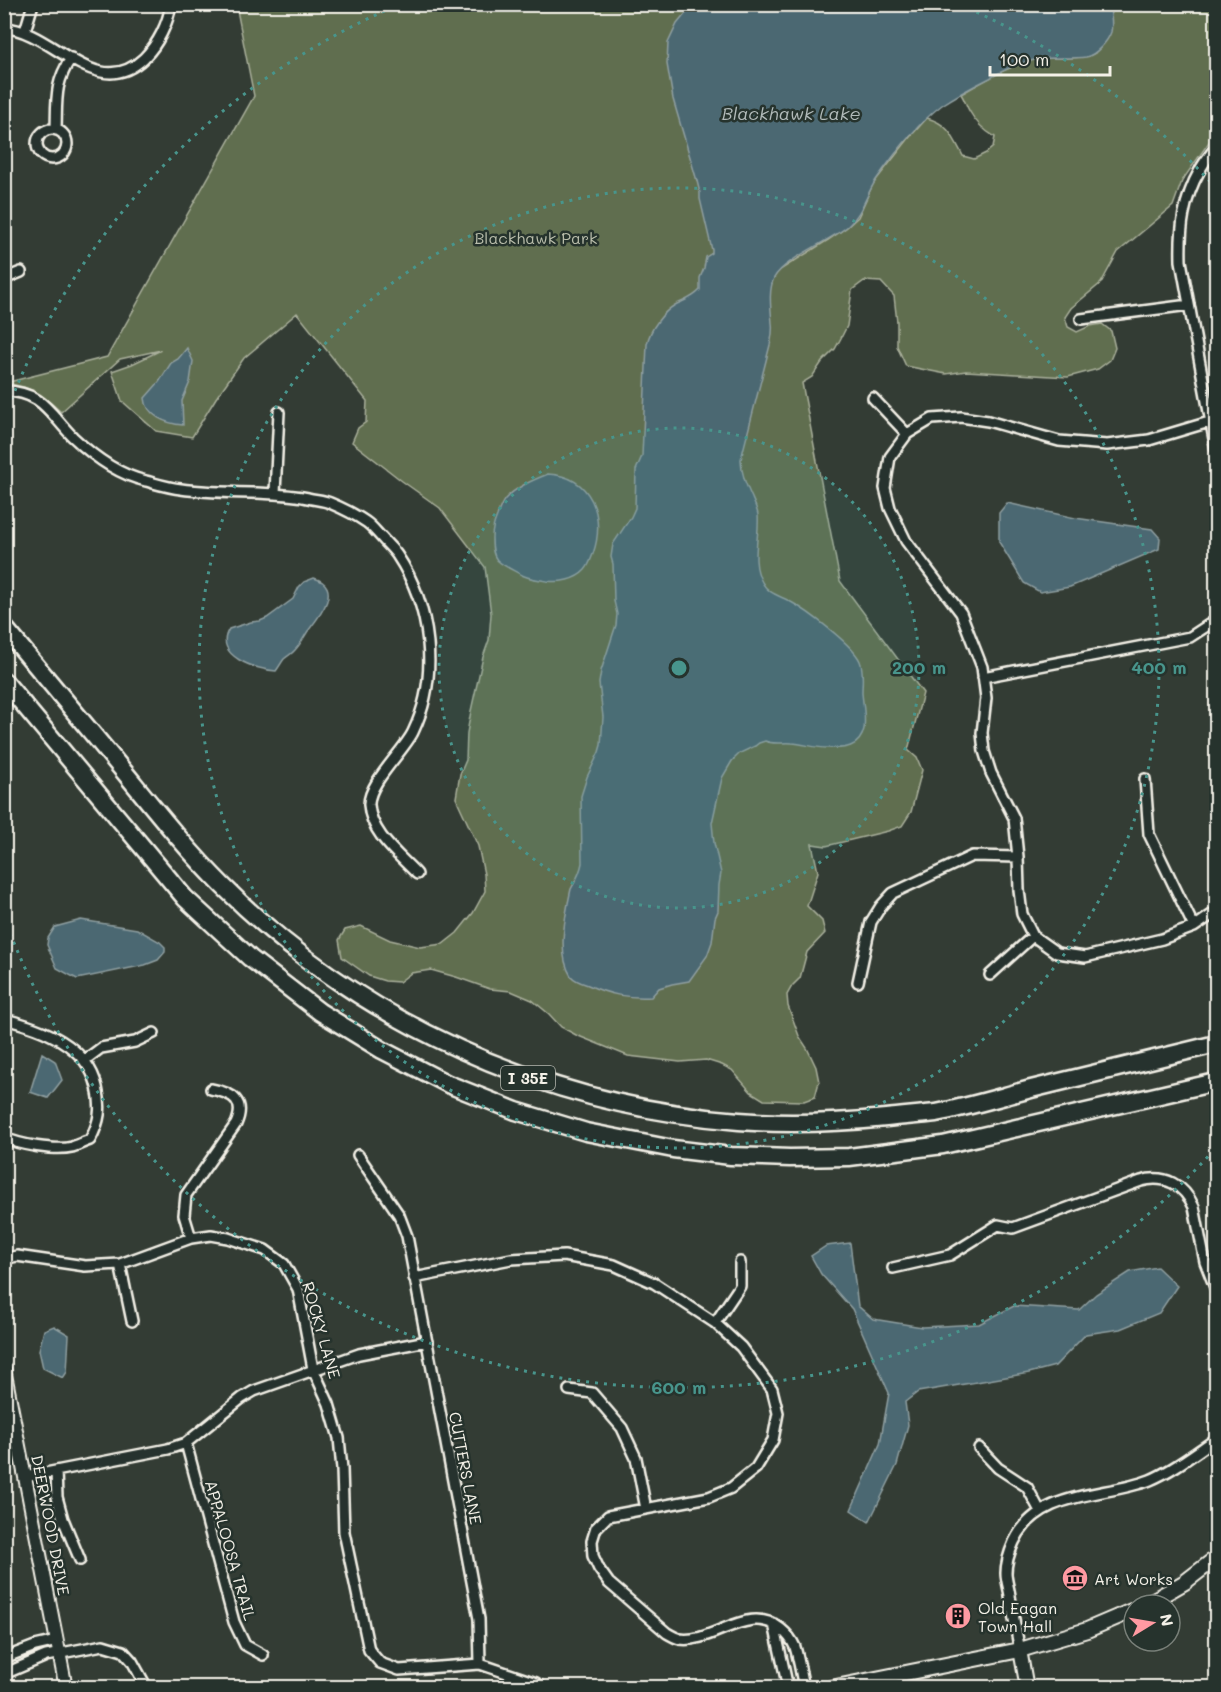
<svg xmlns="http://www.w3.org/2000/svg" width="1221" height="1692" font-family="Mali,sans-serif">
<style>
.green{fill:#616e4f;stroke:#aab09c;stroke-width:1.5}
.water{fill:#4c6872;stroke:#8f9fa1;stroke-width:1.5}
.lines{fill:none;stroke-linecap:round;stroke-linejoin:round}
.minor-casing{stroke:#f4f1e8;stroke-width:14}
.tertiary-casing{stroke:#f4f1e8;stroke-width:16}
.secondary-casing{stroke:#f4f1e8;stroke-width:18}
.motorway-casing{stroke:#f4f1e8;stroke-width:21}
.minor{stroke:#26332d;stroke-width:9}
.tertiary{stroke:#26332d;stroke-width:12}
.secondary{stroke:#26332d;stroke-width:14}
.motorway{stroke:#26332d;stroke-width:16}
.ring{fill:none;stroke:#48958c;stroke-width:3;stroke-dasharray:3 6}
.labels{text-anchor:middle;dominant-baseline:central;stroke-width:5;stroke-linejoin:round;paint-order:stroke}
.shield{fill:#26332d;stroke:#b6b8b0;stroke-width:1.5}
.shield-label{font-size:15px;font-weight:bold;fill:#f4f1e8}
.park-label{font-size:16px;fill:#b9bdab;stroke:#26332d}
.street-label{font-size:16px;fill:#f4f1e8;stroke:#26332d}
.poi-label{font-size:16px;fill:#f4f1e8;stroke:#26332d;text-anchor:start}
.water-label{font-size:18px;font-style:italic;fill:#b1bab9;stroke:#26332d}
.centre{fill:#48958c;stroke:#26332d;stroke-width:3}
.ring-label{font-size:18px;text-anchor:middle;font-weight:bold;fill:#48958c;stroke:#26332d;stroke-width:5;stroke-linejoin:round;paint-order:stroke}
</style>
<rect width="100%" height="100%" fill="#333c34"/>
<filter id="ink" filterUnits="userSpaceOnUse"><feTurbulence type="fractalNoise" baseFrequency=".0167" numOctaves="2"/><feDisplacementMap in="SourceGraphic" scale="12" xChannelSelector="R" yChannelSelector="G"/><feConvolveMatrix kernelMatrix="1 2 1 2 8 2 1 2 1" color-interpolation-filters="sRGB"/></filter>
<g filter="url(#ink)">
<path class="green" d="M236,5h492l52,265 48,-30 18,-12 12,-11 15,-33 37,-47 17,-19c22,6 26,19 36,38l11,3 12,-6 7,-6 2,-10c-10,-6 -19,-14 -25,-25 -4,-6 -5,-12 -9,-18 25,-14 49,-30 78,-35 18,-3 40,2 56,-6l16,-36 -2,-12h107v127l-34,49 -9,25 -55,46 -17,31 -30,25 -6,9 3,10 9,5 13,-6 12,-2 9,7 4,17 -5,12 -12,9 -30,8 -102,-6 -20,3 -40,-8 -9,-20v-24l-3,-26 -13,-14 -17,-1 -12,9 -5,36 -6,12 -6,11 -13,13 -10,15 -10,6 38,198 83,112 -15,57 9,8 5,12 -11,42 -9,14 -14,5 -62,15 -14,-2 6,28 -11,34 15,15 3,12 -18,19 -7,26 -8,8 -5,9 1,11 11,30 8,12 9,19 3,15 -4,15 -11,4 -40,-1 -13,-8 -19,-22 -10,-5 -16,-5 -26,2 -52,-6 -52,-21 -15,-8 -12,-13 -17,-14 -21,-9 -21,-2 -34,-12 -25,-7 -20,3 -12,9 -14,-1 -16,-5 -27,-19 -3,-17 6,-10 16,-4 29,14 30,7 23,-3 14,-11 16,-20 12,-22 -1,-17 -6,-28 -22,-48 4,-24 6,-14 1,-27 4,-22 12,-54 6,-17 2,-26 -6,-47 -45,-59 -38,-27 -50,-39 6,-14 8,-6 1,-21 -70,-88 -53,45 -28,40 -24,39 -36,-6 -34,-30 -10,-30 20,-7 29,-14 -41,9 -59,53c-20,-19 -30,-25 -56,-29l102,-26 147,-261z"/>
<path class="water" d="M721,4h388c2,9 4,19 2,28 -3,9 -15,23 -25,25 -15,2 -31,0 -45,2 -18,2 -36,10 -51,19 -16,8 -33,17 -48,27 -25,19 -48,49 -66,75 -10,15 -14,34 -28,46 -18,15 -64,33 -74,52 -6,13 -3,31 -2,45 1,6 0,12 -1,18l-30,118c0,14 5,26 11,39 2,5 5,10 6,17 2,22 -8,46 4,67 6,12 19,14 29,20 17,9 62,43 69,59 4,10 2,22 2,32 1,12 4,24 2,36 -4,19 -20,20 -36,19 -12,0 -24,-4 -36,-5 -9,-1 -19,2 -27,-2l-6,2 -4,3 -15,7 -8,8 -10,17 -10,45 2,20 7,30 -2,12 -1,26 -3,7 -3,24 -5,14 -18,25 -17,3 -13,4 -8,9c-24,1 -41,-2 -63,-12 -6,-2 -13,-4 -17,-9 -13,-20 -7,-52 -3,-73 1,-4 2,-10 3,-14 5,-9 9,-15 11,-26l-1,-67 6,-19 12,-25 2,-7 2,-28 -4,-34 2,-12 15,-46 1,-11 -3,-13 -1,-37 -2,-7 2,-13 18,-27 4,-9 1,-38 6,-14 5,-112c3,-15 16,-32 28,-39 10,-5 18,-7 25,-15v-12l4,-10 2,-11 6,-4v-3l-12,-51v-6l-3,-12 -24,-82 -6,-35 1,-21 9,-19 9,-11 12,-6z
M187,348l6,13 -3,21 -8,19 1,24c-16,-1 -37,-9 -38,-27l14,-16 12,-19 7,-4z
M548,474c44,2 58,43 45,80 -2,5 -4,12 -8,16 -9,10 -26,13 -38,11 -10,-2 -19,-2 -27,-7 -7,-4 -17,-8 -23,-14 -5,-6 -5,-15 -5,-22 0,-8 2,-15 5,-22 2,-6 4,-12 8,-17 11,-12 28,-19 43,-25z
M1007,503l68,15 77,11 8,9 -1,11 -89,38 -30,5 -16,-9 -25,-41v-29z
M314,578c30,9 5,39 -6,53 -4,6 -8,14 -13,19 -3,4 -8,6 -11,9 -3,4 -5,8 -8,12 -19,-1 -64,-15 -47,-42l22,-7 9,-1 7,-3 26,-19 6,-12 5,-5z
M81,920l56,9 23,13 5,5v5l-7,8 -13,5 -68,14 -20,-11 -10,-23 1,-7 7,-11z
M42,1053l13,8 7,19 -14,18 -18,-6z
M850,1243l8,63 15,13 49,8 57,-3 35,-18 65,4 17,-16 34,-22 27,-5 20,19 -18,27 -39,16 -34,5 -31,32 -26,7 -111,19 -13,10 3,23 -11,40 -28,57 -18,-12 29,-66 9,-51 -37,-84 -31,-35 -10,-18 15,-10z
M54,1326l15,9 -2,37 -4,6 -20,-10 -4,-18 5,-20z"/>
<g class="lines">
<defs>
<path id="minor" d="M4,28c48,1 92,76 140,30 14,-14 24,-34 27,-54
M25,31l8,-27
M37 144a15 15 0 1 1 30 0a15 15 0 1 1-30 0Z
M56,130c1,-30 -2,-46 15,-72
M1216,147c-5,7 -12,15 -16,23 -17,30 -20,58 -19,91l35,189
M4,279l17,-7
M1081,319l108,-14
M4,391c38,0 46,23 69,46 20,19 46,38 73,44 11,3 24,7 35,8 42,6 85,1 127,9 7,2 15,2 22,5 12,5 26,12 36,19 6,4 11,11 16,16 5,6 11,11 15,17 34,51 43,121 16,177 -9,19 -45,51 -44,73 2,29 29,49 48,69
M873,398l34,36
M1216,420l-67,20 -42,5 -48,-4 -71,-20 -27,-4 -29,2 -25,15 -17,23 -5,31 5,20 16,33 55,72 21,54 4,31 -4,35 2,18 7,22 23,45 4,39 1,33 3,24 11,22 24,17 28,4 77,-18 32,-12 22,-15
M275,493l4,-81
M983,677l207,-40 26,-17
M1145,779l4,55 45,93
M990,975l43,-39
M858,982l13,-60 10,-16 12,-13 79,-37 46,1
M4,1019c38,9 83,26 93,68 5,21 3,34 -7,53 -6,2 -12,5 -18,7 -16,4 -54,-2 -68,-10
M85,1060l16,-12 34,-6 19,-9
M358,1155l41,60 8,21 72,383 1,45
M191,1238l-7,-23 2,-20 50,-71c10,-23 -3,-31 -25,-35
M4,1259l13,-3 68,10 35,-2 71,-26 20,-3 17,3 37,12 19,14 14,25 15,80 16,35 10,34 3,31 2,63 25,118 11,13 19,7 81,-6 56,19 7,5
M120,1264l12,57
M893,1268l57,-13 48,-30 15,3 128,-47c24,-7 43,4 53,26l11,55 11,28
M414,1278l97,-19 53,-3 50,9 40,18 61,40 26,24 31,42 6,24 -5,27 -17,28 -25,20 -22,9 -101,19 -12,12 -4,13 1,15 6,13 10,14 58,50c4,2 8,5 13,6 33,5 69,-37 101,-10 5,4 11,11 14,18 4,13 6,27 9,41
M715,1323l25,-37v-24
M569,1390l23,3 30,35 14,30 10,51
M186,1443l48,179 11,23 18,10
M979,1448l19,20 29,19 13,24
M56,1471l1,26 6,22 17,41
M25,1477l143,-28 18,-6 56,-45 12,-7 105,-37 68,-13
M774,1624l14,64
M1020,1650c-4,-18 -7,-36 -10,-54 -1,-8 -4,-16 -4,-23 0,-10 4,-22 8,-31 25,-53 90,-44 136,-62 24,-10 45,-27 66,-41
M4,1658l31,-12 22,-5
M4,1674l42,-18 57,-11 20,6 9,10 15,27"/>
<path id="tertiary" d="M4,1369l62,319
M1020,1650l7,38"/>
<path id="secondary" d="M1145,1605l40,-23 31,-24
M831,1688l189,-38 67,-20 47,-20"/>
<path id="motorway" d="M4,627c41,49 81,98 122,147 31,38 62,77 97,112 137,137 323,220 516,235 49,4 98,2 147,-3 17,-2 33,-3 50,-5 32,-6 64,-16 95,-24 62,-15 124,-30 185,-45
M4,681l181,217 65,60 70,54 62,38 66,34 68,27 70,21 87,17 58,7 59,2 59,-1 94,-12 273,-63"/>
</defs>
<use href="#minor" class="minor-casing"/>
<use href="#tertiary" class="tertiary-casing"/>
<use href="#secondary" class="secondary-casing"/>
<use href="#motorway" class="motorway-casing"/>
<use href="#minor" class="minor"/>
<use href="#tertiary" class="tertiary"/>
<use href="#secondary" class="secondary"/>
<use href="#motorway" class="motorway"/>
</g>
</g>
<circle cx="679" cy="668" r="240" fill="#48958c" fill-opacity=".12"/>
<g class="ring">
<circle cx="679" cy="668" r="240"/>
<circle cx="679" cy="668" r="480"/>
<path d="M1214 1150A720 720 0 0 1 5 920M5 416A720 720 0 0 1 398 5M960 5A720 720 0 0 1 1214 186"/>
</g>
<defs>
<symbol id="museum-disc" viewBox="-11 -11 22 22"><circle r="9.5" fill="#ff9aa2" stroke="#26332d"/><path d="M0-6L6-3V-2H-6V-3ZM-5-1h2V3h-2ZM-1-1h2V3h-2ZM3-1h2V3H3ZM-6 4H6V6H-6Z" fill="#111"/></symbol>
<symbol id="building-disc" viewBox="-11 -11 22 22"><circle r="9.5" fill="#ff9aa2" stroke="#26332d"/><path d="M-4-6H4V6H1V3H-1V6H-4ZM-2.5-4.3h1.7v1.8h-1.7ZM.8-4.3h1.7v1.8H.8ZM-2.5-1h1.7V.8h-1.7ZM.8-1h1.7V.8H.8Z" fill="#111"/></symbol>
</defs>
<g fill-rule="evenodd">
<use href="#museum-disc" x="1060" y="1563" width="30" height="30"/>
<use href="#building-disc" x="943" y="1601" width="30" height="30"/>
</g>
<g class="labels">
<rect class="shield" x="501" y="1066" width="54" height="24" rx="4.5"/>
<g class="shield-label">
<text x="528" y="1078">I 35E</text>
</g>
<g class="park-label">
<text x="536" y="237">Blackhawk Park</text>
</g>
<g class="street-label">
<text transform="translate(322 1330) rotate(74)">ROCKY LANE</text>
<text transform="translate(466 1468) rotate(79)">CUTTERS LANE</text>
<text transform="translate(51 1525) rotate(79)">DEERWOOD DRIVE</text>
<text transform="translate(231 1550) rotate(74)">APPALOOSA TRAIL</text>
</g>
<g class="poi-label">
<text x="1094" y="1578">Art Works</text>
<text x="978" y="1607">Old Eagan<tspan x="978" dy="18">Town Hall</tspan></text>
</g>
<g class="water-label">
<text x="791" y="113">Blackhawk Lake</text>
</g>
</g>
<circle cx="679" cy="668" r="9" class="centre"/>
<g class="ring-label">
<text x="919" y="674">200 m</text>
<text x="1159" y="674">400 m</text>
<text x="679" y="1394">600 m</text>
</g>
<rect width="1221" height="1692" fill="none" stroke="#26332d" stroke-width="24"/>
<rect x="12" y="12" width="1197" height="1668" fill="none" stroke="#f4f1e8" stroke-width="2" filter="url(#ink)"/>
<g transform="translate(1152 1623) rotate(79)"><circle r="28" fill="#26332d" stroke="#787f78" stroke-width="1.5"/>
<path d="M0-4.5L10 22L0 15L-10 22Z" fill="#ff9aa2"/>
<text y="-9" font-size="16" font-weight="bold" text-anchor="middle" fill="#f4f1e8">N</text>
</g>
<path d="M990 66v9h120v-9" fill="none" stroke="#f4f1e8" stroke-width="3"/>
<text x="999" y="66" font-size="18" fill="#f4f1e8" stroke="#26332d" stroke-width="4.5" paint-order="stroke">100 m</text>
</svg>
